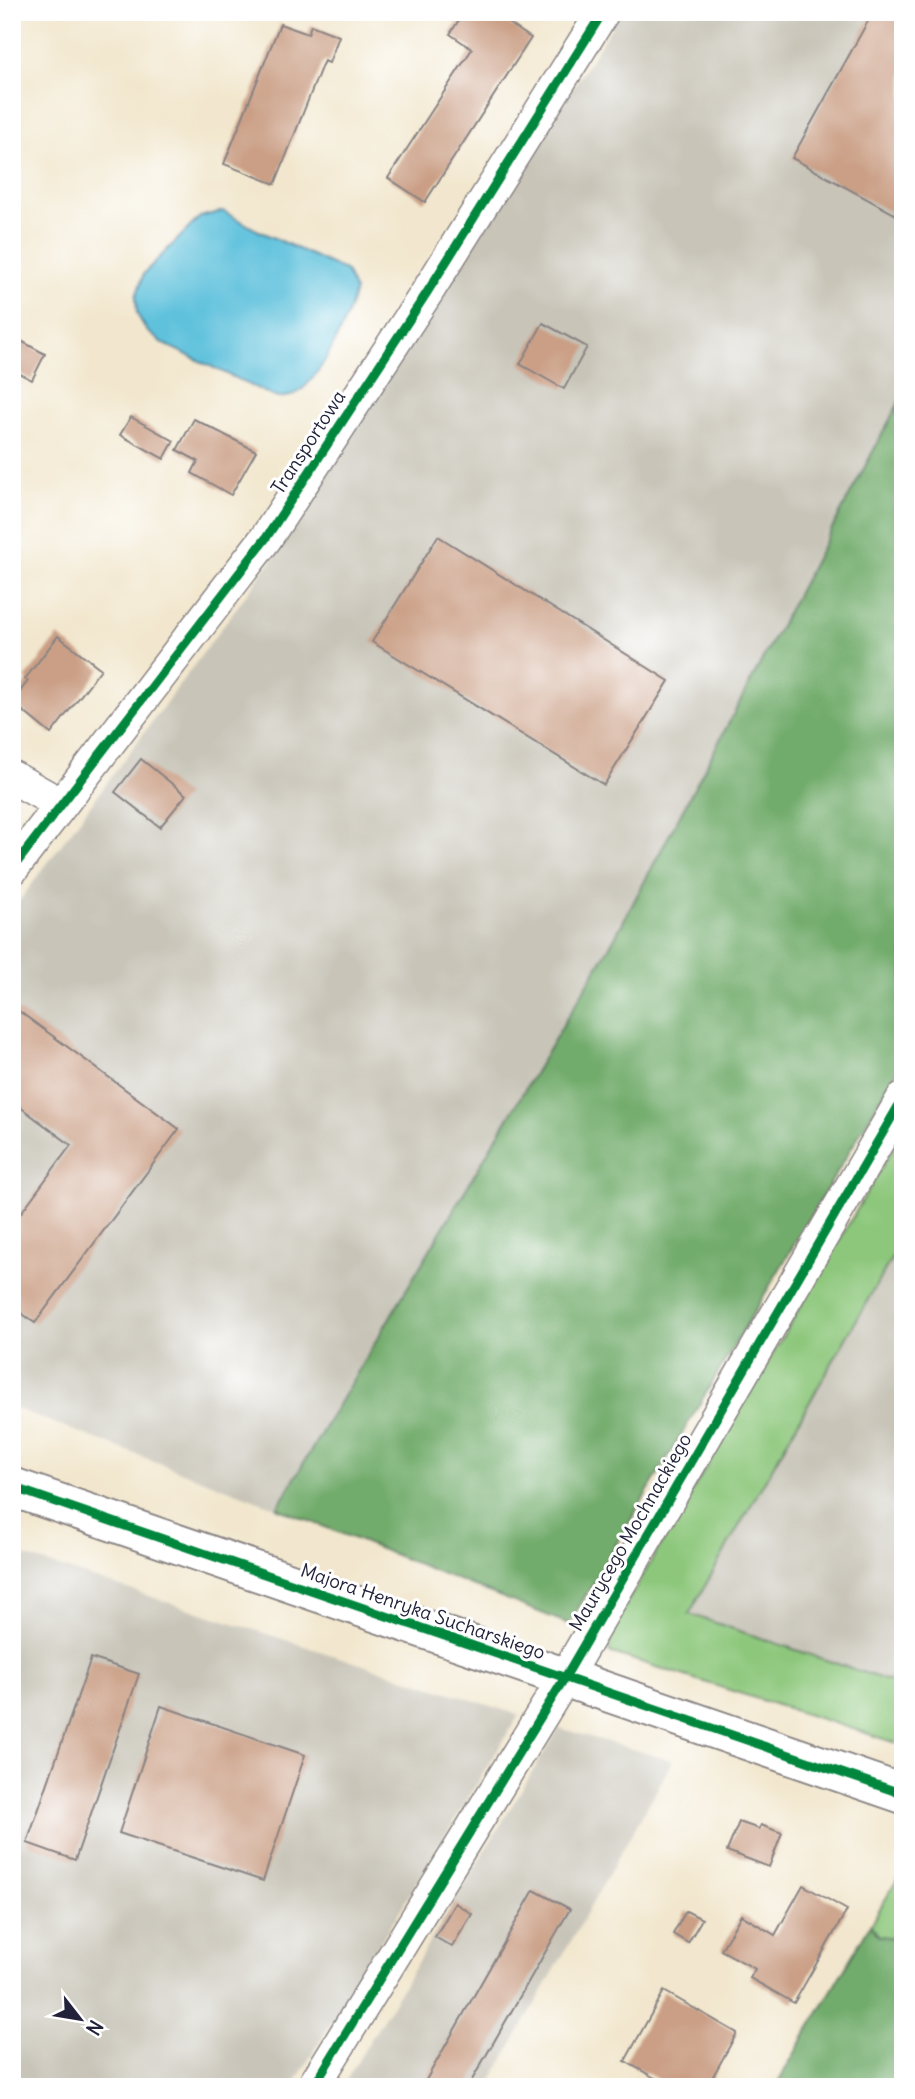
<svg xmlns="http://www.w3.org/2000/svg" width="915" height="2099" font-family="Delius,sans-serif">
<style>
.industrial{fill:#c8c4b8}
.green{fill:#8dc77c;stroke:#58745c;stroke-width:2}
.forest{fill:#72ac6c;stroke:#4a6754;stroke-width:2}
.water{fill:#5ec1dc;stroke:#40728c;stroke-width:2}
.building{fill:#ca9f85}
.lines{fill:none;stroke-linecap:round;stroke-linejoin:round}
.minor-casing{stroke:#8a8484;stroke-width:35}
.tertiary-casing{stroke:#8a8484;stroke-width:42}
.minor{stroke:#fff;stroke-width:32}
.tertiary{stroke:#fff;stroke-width:38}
.cycleway-casing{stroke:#fff;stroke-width:13}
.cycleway{stroke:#00873e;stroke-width:9}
.labels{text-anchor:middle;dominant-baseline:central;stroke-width:6;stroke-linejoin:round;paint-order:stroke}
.street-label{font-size:19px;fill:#22223b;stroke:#fff}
</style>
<rect width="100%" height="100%" fill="#fff"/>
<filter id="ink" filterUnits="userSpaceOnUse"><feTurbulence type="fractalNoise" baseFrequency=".0143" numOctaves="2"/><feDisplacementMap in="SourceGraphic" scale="14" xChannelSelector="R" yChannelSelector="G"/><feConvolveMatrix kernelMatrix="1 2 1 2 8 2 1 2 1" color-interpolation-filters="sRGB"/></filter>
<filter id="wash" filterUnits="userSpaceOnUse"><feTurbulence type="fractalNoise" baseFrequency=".00686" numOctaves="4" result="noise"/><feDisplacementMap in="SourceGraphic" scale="28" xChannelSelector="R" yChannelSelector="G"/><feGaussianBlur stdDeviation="1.57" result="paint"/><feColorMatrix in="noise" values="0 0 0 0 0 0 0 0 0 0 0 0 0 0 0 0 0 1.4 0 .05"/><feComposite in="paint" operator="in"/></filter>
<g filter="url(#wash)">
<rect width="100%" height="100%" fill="#f2e7ce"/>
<path class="industrial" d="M621,12h282v383l-289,544 -337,569 -265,-101v-496l262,-354z
M903,1238v448l-215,-72z
M12,1552l507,163 -227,372h-280z
M559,1728l114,33 -185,326h-146z"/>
<path class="green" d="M903,1131v107l-214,376 214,72v59l-294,-93 2,-22z
M903,1870v69l-24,-3 -9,-11z"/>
<path class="forest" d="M903,395v666l-334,563 -292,-116 337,-569z
M870,1925l9,11 24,3v148h-128z"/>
<path class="water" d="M223,211l34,19 89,41 9,20c-8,28 -34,91 -62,104 -4,2 -11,2 -16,3l-115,-55 -15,-12 -10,-17 -1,-17 8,-24 56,-56z"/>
<g id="blocks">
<path class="building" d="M464,12h28l39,26 -106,164 -37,-24 84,-129 -22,-15z
M873,12h30v196l-5,8 -106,-58z
M280,24l28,10 3,-9 28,11 -10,27 -5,-2 -2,4 -47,119 -51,-20z
M543,323l44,24 -23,42 -44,-25z
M12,336l33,18 -13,26 -20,-10z
M131,417l43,24 -10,18 -44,-24z
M194,419l62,32 -25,44 -39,-22 6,-12 -21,-11z
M438,536l231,145 -65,104 -232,-143z
M58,636l43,33 -50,65 -39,-32 16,-21 -3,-2z
M141,759l45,36 -26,32 -45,-35z
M12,1006l167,123 -144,194 -23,-17v-81l59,-80 -59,-44z
M91,1658l48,16 -64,186 -48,-17z
M161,1706l144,49 -42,126 -144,-48z
M739,1822l20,7 2,-4 21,8 -13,34 -42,-16z
M803,1885l44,25 -53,93 -44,-25 5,-9 -34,-19 20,-35 34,20z
M534,1890l36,19 -102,178h-46z
M455,1903l17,11 -20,33 -17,-10z
M686,1911l16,8 -14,24 -15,-9z
M664,1991l73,42 -30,54h-36l-46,-26z"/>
</g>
</g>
<g filter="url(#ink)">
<use href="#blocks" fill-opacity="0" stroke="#8a8484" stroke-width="2"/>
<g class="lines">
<defs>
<path id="minor" d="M12,777l48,27
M12,869l254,-331 160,-244 177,-282
M313,2087l251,-408 339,-581"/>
<path id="tertiary" d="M12,1487l891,307"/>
</defs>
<use href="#minor" class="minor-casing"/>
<use href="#tertiary" class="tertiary-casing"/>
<use href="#minor" class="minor"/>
<use href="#tertiary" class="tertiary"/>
<defs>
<path id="cycleway" d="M12,869l254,-331 160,-244 177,-282
M12,1487l891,307
M313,2087l251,-408 339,-581"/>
</defs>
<use href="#cycleway" class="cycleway-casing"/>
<use href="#cycleway" class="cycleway"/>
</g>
</g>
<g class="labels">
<g class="street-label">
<text transform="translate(308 442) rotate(-57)">Transportowa</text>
<text transform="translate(630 1532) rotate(-60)">Maurycego Mochnackiego</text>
<text transform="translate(423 1611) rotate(19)">Majora Henryka Sucharskiego</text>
</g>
</g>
<rect width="915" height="2099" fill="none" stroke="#fff" stroke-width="42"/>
<g transform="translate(80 2019) rotate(121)" stroke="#ffffff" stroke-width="5" paint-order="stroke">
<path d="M0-5L12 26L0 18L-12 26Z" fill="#22223b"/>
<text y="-10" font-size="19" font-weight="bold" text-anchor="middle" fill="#22223b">N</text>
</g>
</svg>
